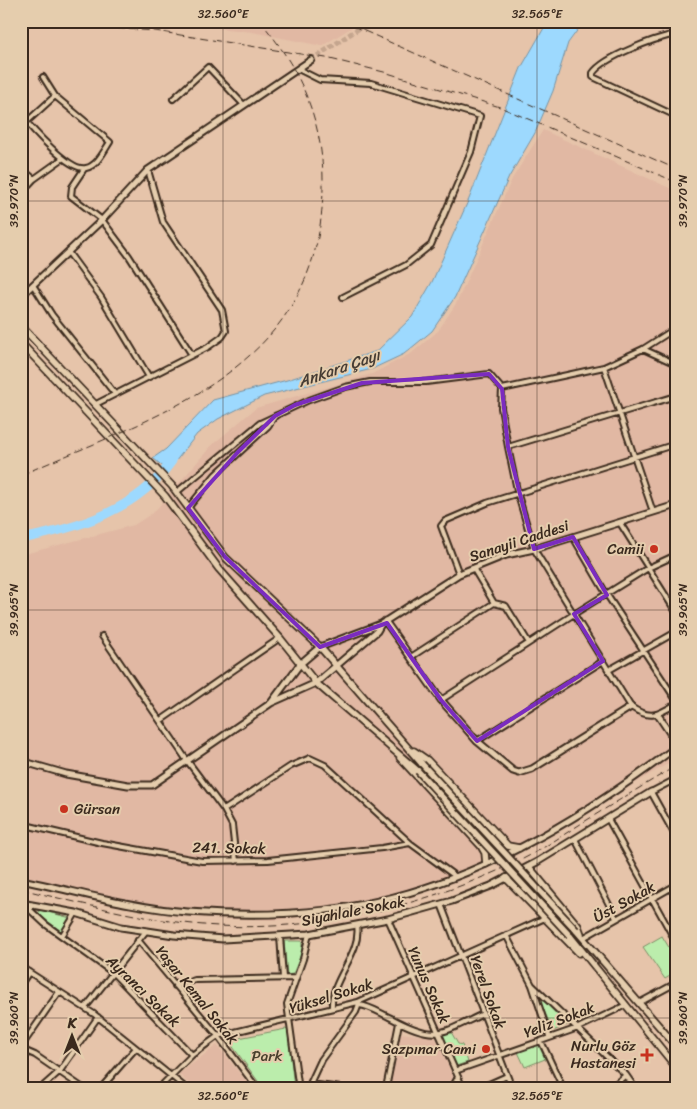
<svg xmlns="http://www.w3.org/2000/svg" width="697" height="1109" font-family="Sriracha,sans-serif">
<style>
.built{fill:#e1b8a3}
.green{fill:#bbedac;stroke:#7b8c65}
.water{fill:#9dd9fe;stroke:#7693a4}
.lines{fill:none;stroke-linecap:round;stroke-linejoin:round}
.river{stroke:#9dd9fe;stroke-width:9}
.tertiary-tunnel{stroke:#c4a58e;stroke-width:5;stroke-dasharray:5 2.5;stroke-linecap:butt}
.minor-casing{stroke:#3b2a1e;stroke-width:8}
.tertiary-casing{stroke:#3b2a1e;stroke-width:9}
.secondary-casing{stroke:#3b2a1e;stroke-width:9}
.minor{stroke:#e5cdad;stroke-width:4}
.tertiary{stroke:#e5cdad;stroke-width:5}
.secondary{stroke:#e5cdad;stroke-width:5.5}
.rail{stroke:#3b2a1e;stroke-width:1;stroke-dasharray:8 4;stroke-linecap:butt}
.secondary-bridge-casing{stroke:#3b2a1e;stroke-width:9;stroke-linecap:butt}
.secondary-bridge{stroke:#e5cdad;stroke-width:5.5}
.marked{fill:none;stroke:#7b2cbf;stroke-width:4;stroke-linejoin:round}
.ticks{fill:none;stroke:#3b2a1e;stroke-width:1;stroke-opacity:0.45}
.poi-dot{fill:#c8321e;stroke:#e5cdad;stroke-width:2}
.labels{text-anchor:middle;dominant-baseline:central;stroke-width:4;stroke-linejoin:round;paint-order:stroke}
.street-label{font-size:15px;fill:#3b2a1e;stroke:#e5cdad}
.poi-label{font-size:15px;fill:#3b2a1e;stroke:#e5cdad;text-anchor:end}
.park-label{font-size:15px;fill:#483e2c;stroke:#e5cdad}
.water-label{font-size:16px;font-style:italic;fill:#453c34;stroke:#e5cdad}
.neatline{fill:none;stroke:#3b2a1e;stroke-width:2}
.ticks-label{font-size:12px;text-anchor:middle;fill:#3b2a1e}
</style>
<rect width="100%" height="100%" fill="#e6c4aa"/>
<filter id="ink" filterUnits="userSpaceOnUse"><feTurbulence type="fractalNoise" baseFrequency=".02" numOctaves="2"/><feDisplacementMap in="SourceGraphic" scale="10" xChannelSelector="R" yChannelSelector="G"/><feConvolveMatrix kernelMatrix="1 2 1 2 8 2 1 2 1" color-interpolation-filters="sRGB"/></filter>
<g filter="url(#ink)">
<path class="built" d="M159,21h203l-40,25 -70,-14z
M543,130l133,61v568l-177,104 -55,22 -63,20 -104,15 -40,-1 -86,-8 -130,-28v-328l113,-30 20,-13 58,-67 44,-37 116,-34 40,-21 26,-22 19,-29 55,-123z
M400,1033l35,4 18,39 -5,12h-60z
M217,1045l31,39 -4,4h-51l-14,-14z"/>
<path class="green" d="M40,910l31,8 -10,13 -23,-17z
M662,936l14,23v13l-11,7 -22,-32z
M284,941h18v11l-9,22 -6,1z
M539,999l7,4 21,22 -14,6z
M286,1029l2,2 6,57h-31l-35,-48z
M451,1032l7,12 4,1 6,17 -12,4 -14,-31z
M538,1043l7,16 -20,8 -7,-15z"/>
<path class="water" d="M548,21h40l-6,3 -14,19 -15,48 -18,42 -26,44 -54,120 -23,34 -28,23 -32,15 -108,27 -46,23 -21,15 -29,37 -15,-13 13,-9 47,-49 74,-20 90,-29 35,-34 20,-35 37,-83 52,-131z"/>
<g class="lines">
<path class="river" d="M21,539c57,-11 115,-28 151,-78"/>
<path class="tertiary-tunnel" d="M311,60l53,-35"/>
<defs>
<path id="minor" d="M676,34c-20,4 -71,22 -83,39v4l83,39
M298,69l22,11 51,3 109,33 -9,36 -40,93 -25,20 -63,32
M173,99l35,-32 35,37
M21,115c10,13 49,57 65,53 11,-2 18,-17 24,-26l-55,-46 -12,-19
M21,127l34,-31
M21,168l13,11
M84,169l-12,18 -1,9 31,24 27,36 63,99
M21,193l13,-14 28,-20
M68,252l33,45 48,80
M33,285l19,30 63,79
M643,349l33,15
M604,367l49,145
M502,389l102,-22 39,-18 33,-21
M96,404l112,-57 14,-10 4,-6 -4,-21 -59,-88 -15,-52
M508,447l168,-51
M177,492l83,-69 49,-23 36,-13 25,-5h56l63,-8 13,15 -1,19 7,39 10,48 16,54 97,158c19,13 27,8 45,-3
M188,508l27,-33 53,-49 7,-10
M620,523l56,89
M573,537l34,58 69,105
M459,574l-18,-48 4,-5 42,-18 189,-59
M494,603l12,3 23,37
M102,636l84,123 38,51 8,15 4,36
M411,657l83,-54 -21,-35
M609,670l67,-38
M441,700l133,-86 74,-46 28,-13
M160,721l120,-83
M477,741l126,-80
M676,779l-25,13 25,45
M224,810l67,-44 19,-8 15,7 85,78 45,33
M608,819l68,123
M21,824l81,19 100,18 66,-1 114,-12 28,-5
M575,839l41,79
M441,904l71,184
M29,909l16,15 68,49 79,82
M388,919l75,169
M506,935l26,50 17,51
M62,936l14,-23
M280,936l3,42
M583,938l93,-53
M138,940l80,96 39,52
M21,967l73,47 92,74
M21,984l8,-12
M532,985l94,90 9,13
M175,986l20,-6 100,-2
M639,1003l37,-20
M359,1005c11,1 21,8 32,13 45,24 49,16 92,-4
M85,1008l61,-77
M332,1008c-2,-29 30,-54 25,-83
M541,1041l22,47
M21,1047l38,-55
M21,1049l14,6 48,33
M455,1071l123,-43 48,-23
M310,1084l32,4
M41,1088l19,-17 38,-54
M101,1088l35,-40
M159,1088l33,-33 26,-19 140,-34 187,-84
M301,1088l-3,-5 -11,-79 16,-45 6,-25
M308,1088l13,-28 35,-48 3,-8
M386,1088l13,-65
M452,1088l6,-11
M480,1088l27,-12
M610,1088l16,-13"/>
<path id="tertiary" d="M364,25l6,-4
M21,296l81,-76 46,-50 163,-110
M385,621l56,79 36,41 36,30 6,2 13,-4 99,-62
M271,703l29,-39 20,-17 61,-23 78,-50 47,-19 28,-6 142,-44
M658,715l18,27
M21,761l45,13 62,11h24l119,-82 45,-20 61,-52 4,-7
M21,880c55,11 111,28 167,32 68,5 140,3 206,-15 103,-27 198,-86 282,-150
M21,903l55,10 45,14 53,8 49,4 86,-5 79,-15 64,-18 39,-15 46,-24 114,-70
M21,917l11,-12"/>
<path id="secondary" d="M21,326l151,160 53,71 95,90 102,117
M21,343l144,153 54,73 61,69 36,45 102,88
M414,751l13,9 81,86 11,2
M400,758l81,88 4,7 1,11
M529,867l49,59 3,8
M506,878l73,75
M576,930l100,116
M570,936l106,131
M674,1088l2,-2"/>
</defs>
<use href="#minor" class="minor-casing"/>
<use href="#tertiary" class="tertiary-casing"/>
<use href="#secondary" class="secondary-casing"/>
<use href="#minor" class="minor"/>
<use href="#tertiary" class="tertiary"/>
<use href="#secondary" class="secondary"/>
<path class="rail" d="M342,21l334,148
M21,22l134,9 171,27 58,14 116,35 176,75
M21,475c139,-61 301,-106 302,-289 1,-63 -22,-117 -63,-165
M21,889c54,13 108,27 163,34 115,14 233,-13 337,-63 20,-10 39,-23 58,-35 32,-20 65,-40 97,-59"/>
<defs>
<path id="secondary-bridge" d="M422,764l154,166
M418,771l152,165"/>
</defs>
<use href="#secondary-bridge" class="secondary-bridge-casing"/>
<use href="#secondary-bridge" class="secondary-bridge"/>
</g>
</g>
<path class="marked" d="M489,374l13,15 6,58 26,102 39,-12 34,58 -33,19 29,47 -126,80 -36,-41 -54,-77 -67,24 -95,-90 -37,-49 50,-56 37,-36 20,-11 67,-22z"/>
<path class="ticks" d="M223,21v1067M537,21v1067M21,201h655M21,610h655M21,1018h655"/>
<g class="poi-dot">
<circle cx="654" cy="549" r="5"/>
<circle cx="64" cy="809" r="5"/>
<circle cx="486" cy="1049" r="5"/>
<path d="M644.5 1047.5h5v5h5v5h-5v5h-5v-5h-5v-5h5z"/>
</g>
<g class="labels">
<g class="street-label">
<text transform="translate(519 541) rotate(-18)">Sanayii Caddesi</text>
<text transform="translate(229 848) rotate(1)">241. Sokak</text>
<text transform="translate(624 902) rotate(-29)">Üst Sokak</text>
<text transform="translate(353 911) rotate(-11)">Siyahlale Sokak</text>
<text transform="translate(429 985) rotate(66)">Yunus Sokak</text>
<text transform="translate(143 991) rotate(44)">Ayrancı Sokak</text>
<text transform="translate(488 992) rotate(70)">Yerel Sokak</text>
<text transform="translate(197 995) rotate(51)">Yaşar Kemal Sokak</text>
<text transform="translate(331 996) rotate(-17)">Yüksel Sokak</text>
<text transform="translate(559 1020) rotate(-21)">Yeliz Sokak</text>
</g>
<g class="poi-label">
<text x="644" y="549">Camii</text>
<text x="74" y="809" text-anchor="start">Gürsan</text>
<text x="636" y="1046">Nurlu Göz<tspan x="636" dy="17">Hastanesi</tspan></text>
<text x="476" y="1049">Sazpınar Cami</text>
</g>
<g class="park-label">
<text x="267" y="1056">Park</text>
</g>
<g class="water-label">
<text transform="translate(339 368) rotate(-19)">Ankara Çayı</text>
</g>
</g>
<rect width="697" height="1109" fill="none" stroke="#e5cdad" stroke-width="55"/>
<g transform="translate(72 1036)" stroke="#e5cdad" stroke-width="4" paint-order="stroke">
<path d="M0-4L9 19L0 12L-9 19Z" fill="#3b2a1e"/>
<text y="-8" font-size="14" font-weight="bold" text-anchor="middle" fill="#3b2a1e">K</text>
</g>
<rect x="28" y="28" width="642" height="1054" class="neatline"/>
<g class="ticks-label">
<text x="223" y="18">32.560°E</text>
<text x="537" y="18">32.565°E</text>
<text transform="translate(14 201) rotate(-90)" y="4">39.970°N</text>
<text transform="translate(683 201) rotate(-90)" y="4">39.970°N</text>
<text transform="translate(14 610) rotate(-90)" y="4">39.965°N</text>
<text transform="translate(683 610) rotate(-90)" y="4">39.965°N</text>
<text transform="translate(14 1018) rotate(-90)" y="4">39.960°N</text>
<text transform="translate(683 1018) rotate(-90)" y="4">39.960°N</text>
<text x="223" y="1100">32.560°E</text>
<text x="537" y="1100">32.565°E</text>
</g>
</svg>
